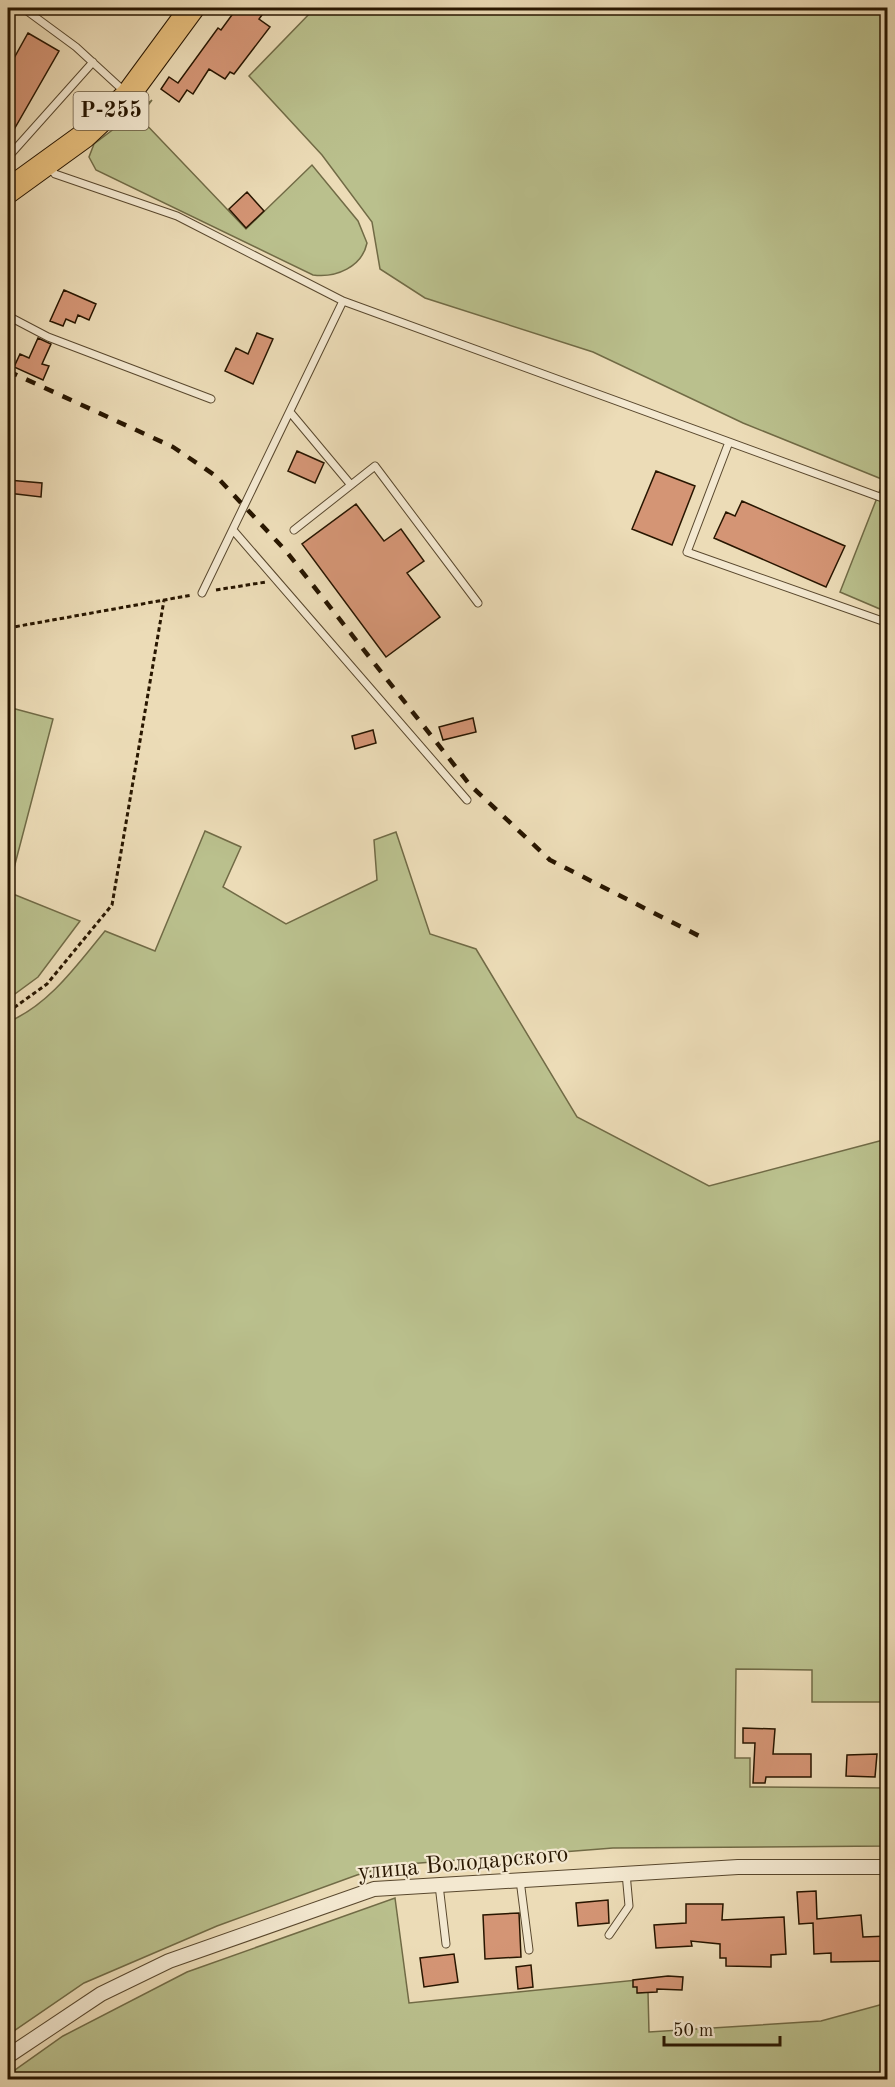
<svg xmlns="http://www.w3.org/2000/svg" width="895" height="2087" font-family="'Old Standard TT',serif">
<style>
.green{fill:#bac08d;stroke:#716b46;stroke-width:1.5}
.building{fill:#d49575;stroke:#281600;stroke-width:1.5}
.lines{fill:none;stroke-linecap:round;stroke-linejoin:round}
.lane-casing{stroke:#59482e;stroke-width:9}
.street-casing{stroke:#59482e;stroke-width:16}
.highway-casing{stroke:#281600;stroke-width:26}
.path{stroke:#281600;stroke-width:3;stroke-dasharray:4.5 3;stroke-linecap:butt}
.lane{stroke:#f3e8d0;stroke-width:7}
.street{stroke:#f3e8d0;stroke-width:14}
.highway{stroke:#e6be7c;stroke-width:24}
.rail{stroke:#281600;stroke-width:4.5;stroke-dasharray:10 10;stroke-linecap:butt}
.labels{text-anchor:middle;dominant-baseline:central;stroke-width:4.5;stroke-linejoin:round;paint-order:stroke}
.shield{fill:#f3e8d0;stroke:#65553e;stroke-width:1.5}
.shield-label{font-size:22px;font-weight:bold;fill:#281600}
.street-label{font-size:24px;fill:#281600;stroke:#f3e8d0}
</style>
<rect width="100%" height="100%" fill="#ecdcb7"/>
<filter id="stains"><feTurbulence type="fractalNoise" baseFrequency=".00333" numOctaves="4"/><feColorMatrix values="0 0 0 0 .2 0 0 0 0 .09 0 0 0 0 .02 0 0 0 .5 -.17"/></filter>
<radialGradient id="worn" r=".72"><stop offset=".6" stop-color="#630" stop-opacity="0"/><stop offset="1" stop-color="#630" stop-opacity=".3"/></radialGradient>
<path class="green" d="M315,8h572v604l-47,-20 44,-112 -141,-57 -150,-71 -168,-54 -45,-29 -8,-47 -50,-67 -73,-79z
M152,100l-13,17 107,112 66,-64 46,56 9,22c-5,24 -31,35 -54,32l-217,-105 -7,-13 5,-13z
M8,707l45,12 -45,172z
M205,831l36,16 -18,40 63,37 91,-44 -3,-40 22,-8 34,102 46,15 101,168 132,69 178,-47v563h-75v-32l-76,-1 -1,89h15v29l137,1v58l-274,2 -219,17 -37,10 -140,51 -133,57 -76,52v-1013c41,-17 69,-57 97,-91l50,20z
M8,892l72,29 -42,56 -30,22z
M395,1898l14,105 228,-23 1,13 10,-1 1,40 172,-11 66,-18v76l-879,1v-5l55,-39 124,-64z"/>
<path class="building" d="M237,8h30l-8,11 11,8 -36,47 -4,-2 -5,7 -16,-10 -16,25 -6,-4 -8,12 -18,-13 8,-12 9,6 40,-55 3,2z
M28,33l31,18 -51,89v-71z
M247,192l17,19 -18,17 -17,-19z
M64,290l32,14 -7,16 -11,-5 -3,8 -9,-4 -3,7 -13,-5z
M257,333l16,6 -20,45 -28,-13 11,-23 12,6z
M38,338l13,6 -9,20 7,2 -6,14 -29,-13 6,-13 9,4z
M297,451l27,12 -9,20 -27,-12z
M656,471l39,15 -23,59 -40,-16z
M8,480l34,3 -1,14 -33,-4z
M742,501l103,45 -19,41 -112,-49 12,-26 9,4z
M356,504l28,37 17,-12 23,32 -17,12 33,44 -54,40 -84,-113z
M473,718l3,14 -33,8 -4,-13z
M373,730l3,13 -21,6 -3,-13z
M743,1728l32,1 -2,25h38v23h-45l-1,6h-12l2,-40h-12z
M877,1754l-2,23 -29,-1 1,-21z
M816,1891l1,28 44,-4 2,22 25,-1v25l-57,1v-9l-17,1 -1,-31 -14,1 -2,-32z
M608,1900l1,23 -31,3 -2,-23z
M686,1904h37l-1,16 62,-3 2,37 -15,1v12l-45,-1v-8h-6v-14l-29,-3 1,5 -36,2 -2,-23 32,-2z
M519,1913l2,44 -36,2 -2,-44z
M454,1954l4,28 -34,5 -4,-29z
M531,1965l2,22 -15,2 -2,-22z
M668,1976l15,1 -1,13 -25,-1v3l-20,1v-6h-4v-7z"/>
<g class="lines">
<defs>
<path id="lane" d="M23,8l53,39 49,45
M8,17l5,-9
M48,165l7,9 122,42 166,85 -141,292
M8,166l1,-10 84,-94
M343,301l545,199
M8,316l40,21 163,62
M290,412l61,73 -57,45
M729,442l-42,110 201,71
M351,485l24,-19 103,137
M233,530l234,270
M520,1880l9,70
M439,1885l7,59
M609,1935l20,-29 -3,-33"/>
<path id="street" d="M8,2056l93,-62 68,-33 205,-72 364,-22h150"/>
<path id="highway" d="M8,191l76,-55 44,-41 64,-87"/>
</defs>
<use href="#lane" class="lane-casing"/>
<use href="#street" class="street-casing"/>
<use href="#highway" class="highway-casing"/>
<path class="path" d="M216,590l50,-8
M8,628l184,-33
M8,1012l39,-28 65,-79 52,-305"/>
<use href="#lane" class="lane"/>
<use href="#street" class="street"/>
<use href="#highway" class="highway"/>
<path class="rail" d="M8,371l165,76 43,29 70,75 184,234 80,75 155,79"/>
</g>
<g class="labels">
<rect class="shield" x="73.5" y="92" width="75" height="38" rx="4.5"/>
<g class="shield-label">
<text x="111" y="111">Р-255</text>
</g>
<g class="street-label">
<text transform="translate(463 1864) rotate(-5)">улица Володарского</text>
</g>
</g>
<rect width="895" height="2087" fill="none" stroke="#ecdcb7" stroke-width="30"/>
<rect x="9" y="9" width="877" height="2069" fill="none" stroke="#281600" stroke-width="3"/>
<rect x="15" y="15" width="865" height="2057" fill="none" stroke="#281600" stroke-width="1.5"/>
<path d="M664 2036v9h116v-9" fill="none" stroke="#281600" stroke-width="3"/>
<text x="673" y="2036" font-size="18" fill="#281600" stroke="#f3e8d0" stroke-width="4.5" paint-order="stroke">50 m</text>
<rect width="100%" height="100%" filter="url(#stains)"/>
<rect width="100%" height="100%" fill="url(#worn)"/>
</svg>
